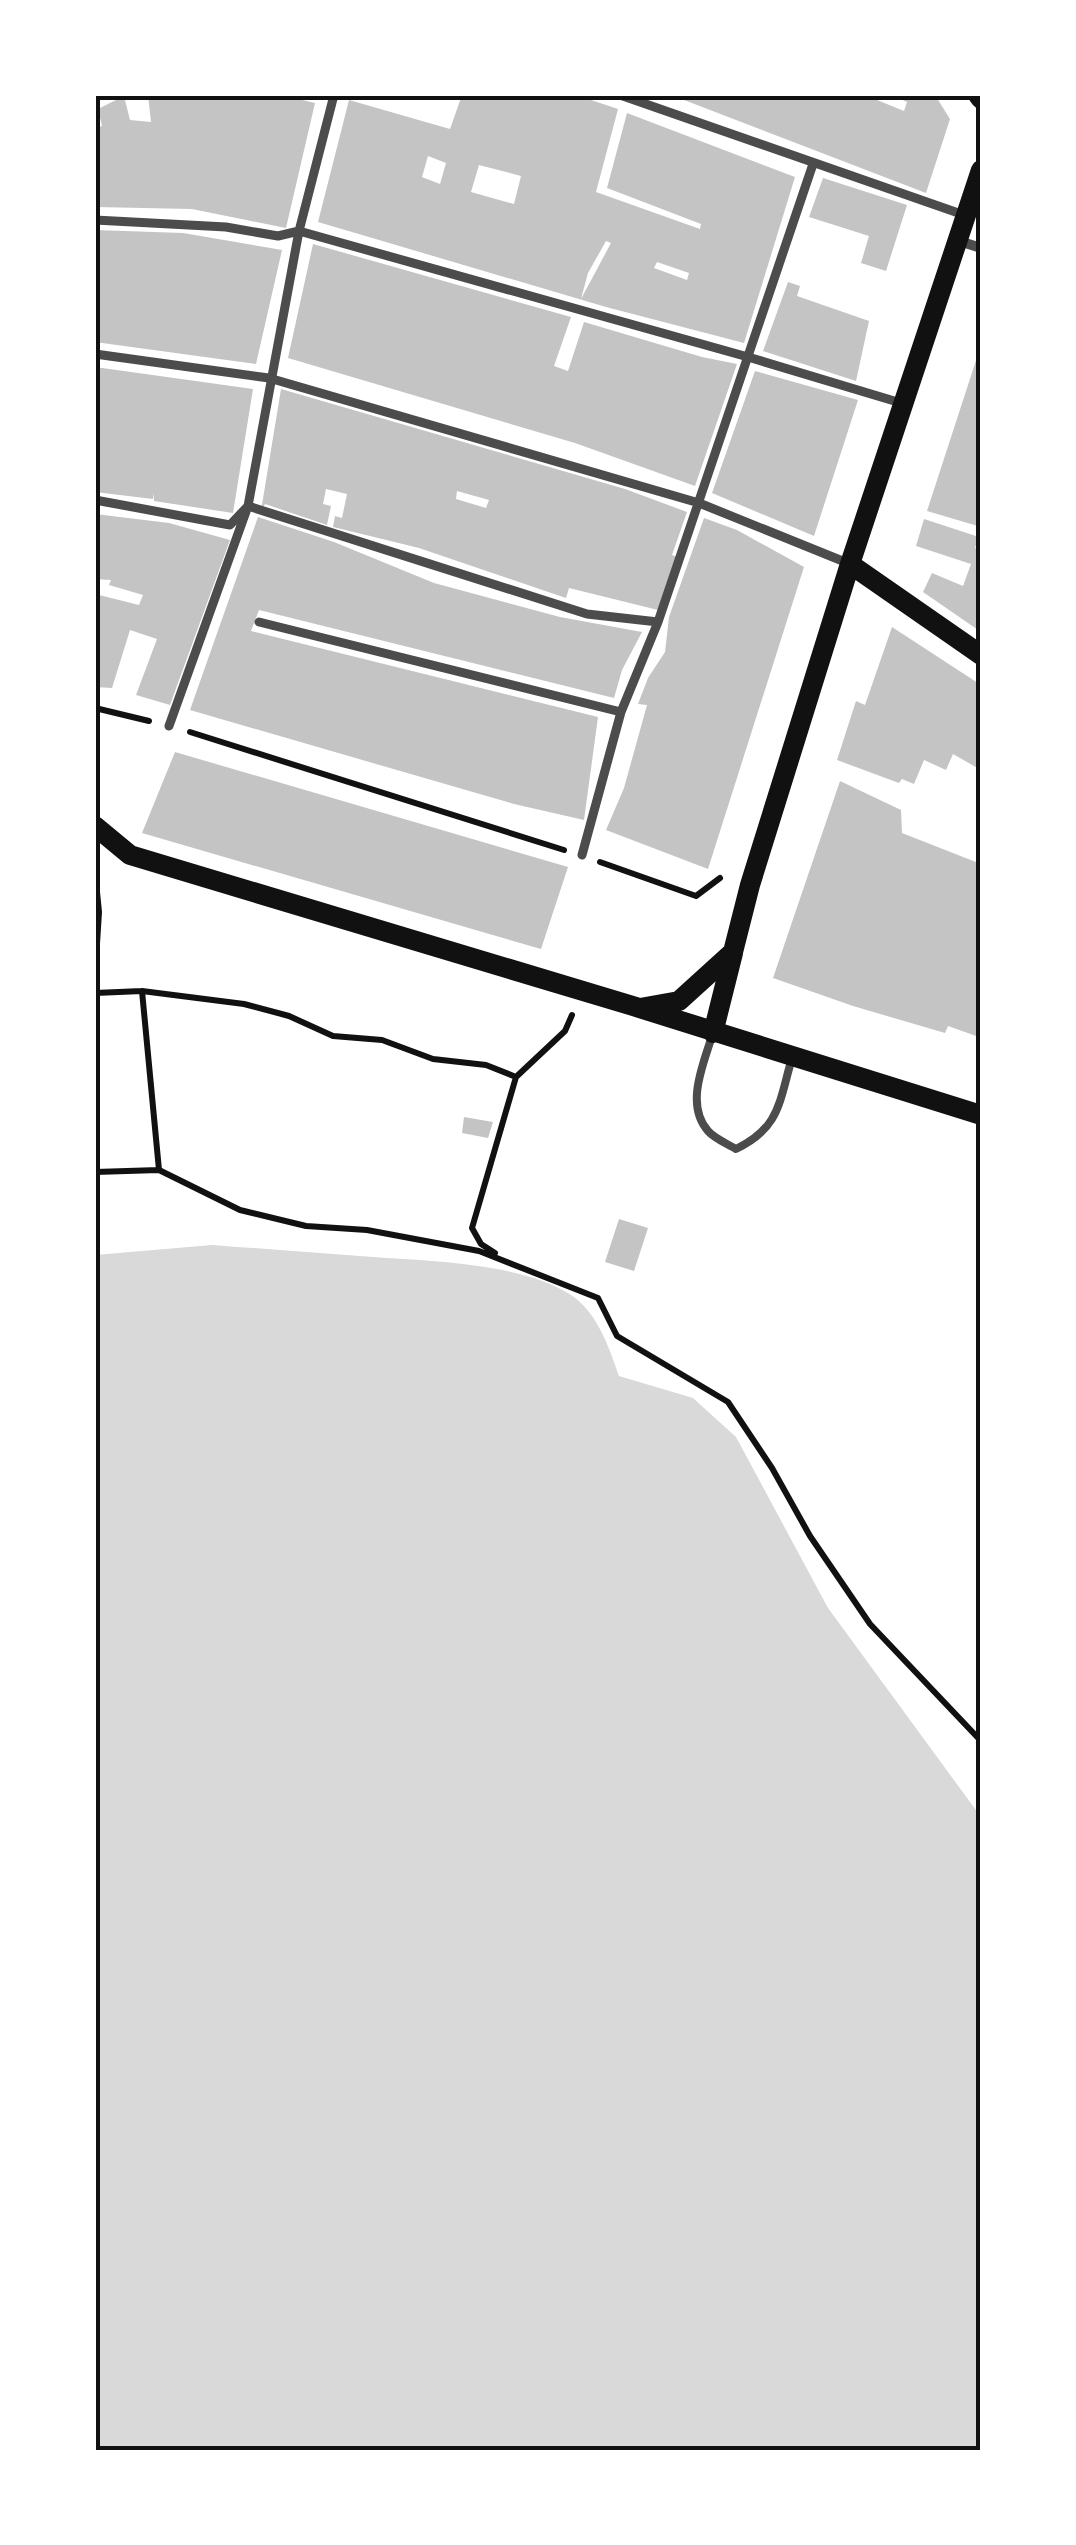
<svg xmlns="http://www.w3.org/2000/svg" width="1076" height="2545" font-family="'Work Sans',sans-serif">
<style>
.water{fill:#d9d9d9}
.building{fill:#c4c4c4;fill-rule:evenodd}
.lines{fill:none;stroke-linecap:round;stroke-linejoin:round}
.path{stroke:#111;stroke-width:6}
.service{stroke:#4c4c4c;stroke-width:8}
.pedestrian{stroke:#4c4c4c;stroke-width:9}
.minor{stroke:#4c4c4c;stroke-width:10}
.secondary{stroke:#111;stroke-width:20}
.neatline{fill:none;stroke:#111;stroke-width:4}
</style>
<rect width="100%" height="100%" fill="#fff"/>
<path class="water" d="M212,1245c54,4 107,8 161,12 57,4 153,6 201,40 25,19 35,51 45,79l74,22 43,39 92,171 153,209v633h-886v-1195z"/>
<path class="building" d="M148,95h133l34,8 -29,125 -94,-19 -97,-2v-79l7,-2 -4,-17 26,-13 6,24 21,2z
M462,95h114l42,14 -22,83 104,37 1,-5 -94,-36 20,-75 168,64 -51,166 -138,-36 -288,-85 31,-122 101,29zM428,156l18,7 -6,21 -18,-7zM479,165l42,11 -7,28 -43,-12zM606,241l5,2 -30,56 7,-26zM657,262l32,11 -2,7 -33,-12z
M671,95h208l-2,5 27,11 3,-9 -15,-7h43l15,24 -24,74z
M823,178l84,27 -21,66 -25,-8 8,-27 -60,-19z
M95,230l88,3 99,17 -26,114 -161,-22z
M313,244l258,73 -17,49 14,5 16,-49 118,35 35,7 -42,122 -120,-43 -287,-85z
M788,282l12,4 -3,10 72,25 -13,60 -93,-30z
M981,345v182l-54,-16z
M95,367l158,22 -20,124 -79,-12v-8l-1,6 -58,-7z
M755,371l103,29 -44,136 -102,-43z
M281,389l344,100 62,23 -15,43 5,2 -19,53 -89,-22 -3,10 -147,-50 -86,-21 2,-11 7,2 5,-24 -21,-5 -3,15 8,2 -4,19 -62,-21 -4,7zM457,491l32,9 -3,8 -30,-9z
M95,514l74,9 61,17 -60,165 -34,-10 21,-56 -27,-9 -18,58 -17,-1v-93l44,11 4,-10 -34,-10 2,-5 -16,-1z
M258,517l76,25 100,41 126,34 82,15 -20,38 -8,28 -355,-88 -8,21 347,86 -14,103 -70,-16 -324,-94z
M704,518l33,12 67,37 -96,302 -102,-39 18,-42 23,-83 -9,-1 10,-26 17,-26 4,-35z
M924,519l55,18 -4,11 6,2v82l-58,-40 9,-19 31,13 8,-22 -55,-18z
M892,627l89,58v85l-28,-16 -7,16 -22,-10 -10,24 -12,-5 -3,4 -62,-23 19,-59 9,4z
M175,752l393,115 -27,82 -399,-116z
M840,781l61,29 1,23 79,31 -2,173 -31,-11 -3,7 -92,-27 -80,-28z
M464,1117l29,5 -5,16 -26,-5z
M619,1219l29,9 -14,43 -29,-9z"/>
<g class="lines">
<path class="path" d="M95,708l54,13
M190,732l374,118
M600,862l96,34 24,-18
M95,872l4,40 -4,63
M142,991l17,179
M95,993l47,-2 102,13 45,12 44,20 49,4 51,19 53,6 30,12
M95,1172l64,-2 81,40 66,16 61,4 112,21 119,47 19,38 111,66 44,66 38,68 60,88 111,117
M495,1253l-14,-9 -9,-16 44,-151 49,-46 7,-16"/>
<path class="service" d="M712,1036c-9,29 -27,69 -4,95 7,8 20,13 28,18 44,-21 43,-47 56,-91"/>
<path class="pedestrian" d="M620,95l347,121
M95,220l131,7 52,9 21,-5 449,126 153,46
M95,354l174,24 430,125 151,61
M95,500l135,25 18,-19 339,108 71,8
M259,622l362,90
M169,726l79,-220 51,-275 35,-136
M582,855l39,-143 37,-90 155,-458"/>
<path class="minor" d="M959,241l22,7"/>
<path class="secondary" d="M978,95l3,4
M850,564l131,91
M95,826l35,29 503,151 348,109
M640,1008l39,-7 54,-49 17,-67 100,-321 131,-394
M713,1033l20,-80"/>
</g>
<rect width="1076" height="2545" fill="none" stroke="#ffffff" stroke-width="195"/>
<rect x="98" y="98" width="880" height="2350" class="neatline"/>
</svg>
